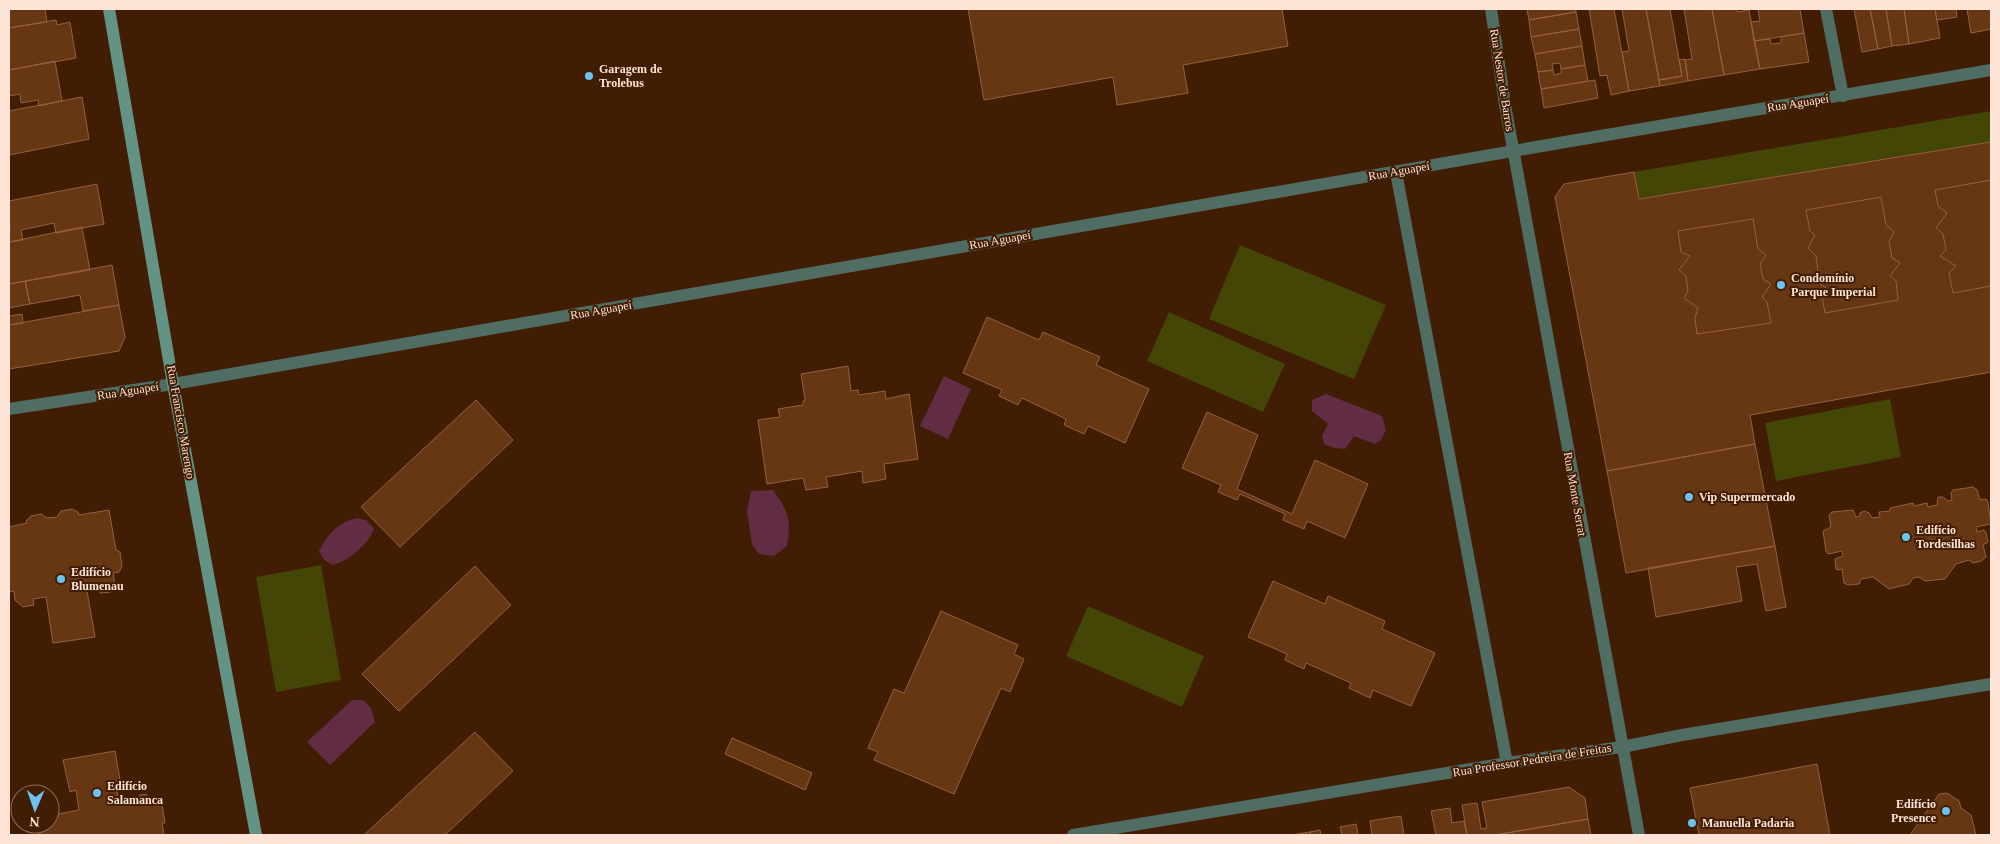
<svg xmlns="http://www.w3.org/2000/svg" width="2000" height="844" font-family="Georgia,serif">
<style>
.green{fill:#434604}
.water{fill:#622c45}
.building{fill:#673613;stroke:#956140}
.lines{fill:none;stroke-linecap:round;stroke-linejoin:round}
.lane{stroke:#4f6d63;stroke-width:12}
.street{stroke:#4f6d63;stroke-width:12}
.secondary{stroke:#639384;stroke-width:12}
.poi-dot{fill:#6ac3f1;stroke:#411d03;stroke-width:2}
.labels{text-anchor:middle;dominant-baseline:central;stroke-width:4;stroke-linejoin:round;paint-order:stroke}
.poi-label{font-size:12px;font-weight:bold;fill:#fde4d6;stroke:#411d03;text-anchor:start}
.street-label{font-size:12px;fill:#fde4d6;stroke:#411d03}
</style>
<rect width="100%" height="100%" fill="#411d03"/>
<path class="green" d="M1991,111v31l-352,57 -5,-27z
M1240,245l146,60 -32,74 -145,-60z
M1169,312l116,52 -22,48 -116,-51z
M1890,399l11,58 -125,24 -11,-58z
M321,565l20,115 -65,12 -20,-115z
M1088,606l116,50 -22,51 -116,-51z"/>
<path class="water" d="M944,376l27,13 -23,50 -28,-13z
M1326,394l56,22 4,14 -5,10 -6,4 -21,-8 -9,13 -11,-1 -10,-4 -2,-8 6,-12 -16,-13v-11z
M773,490c16,23 18,28 14,56l-13,10 -15,-2 -7,-10 -5,-33 4,-20z
M357,518l9,2 8,9c-5,15 -26,32 -41,36l-9,-5 -5,-9c10,-18 18,-28 38,-33z
M352,700h11l8,8 4,14 -45,43 -23,-23z"/>
<path class="building" d="M9,9h36l2,13 -38,6z
M968,9h314l6,37 -105,19 5,28 -71,12 -4,-28 -129,23z
M1527,9h49v3l-47,8z
M1589,9h25l15,82 -18,4 -4,-20 -7,1z
M1622,9h24l14,77 -31,5 -7,-39 7,-1z
M1646,9h24l12,67 -23,4z
M1684,9h28l12,66 -36,6 -3,-21 7,-1z
M1712,9h25v3l12,-2 11,59 -36,6z
M1758,9h42l4,24 -50,8 -3,-19 9,-1z
M1854,9h16l8,40 -16,3z
M1870,9h16l6,37 -14,3z
M1886,9h18l5,35 -17,2z
M1904,9h31l5,29 -31,6z
M1935,9h21l1,8 -20,3z
M1967,9h24v20l-20,4z
M1576,12l3,17 -48,8 -2,-17z
M56,20l1,5 13,-3 6,36 -67,12v-42z
M1579,29l3,17 -47,8 -4,-17z
M1804,33l5,29 -49,7 -6,-28 16,-2 1,5 10,-1v-6z
M1582,46l3,19 -24,4 -1,-6 -8,1 1,6 -15,2 -3,-18z
M1679,60l6,-1 3,22 -28,5 -1,-6 23,-4z
M55,61l7,40 -23,5 -1,-6 -17,3 -1,-9 -11,2v-26z
M1585,65l3,16 -47,8 -3,-17 15,-2 1,5 7,-2v-4z
M1595,80l3,18 -54,10 -3,-19z
M82,97l7,42 -80,16v-44z
M1991,142v230l-241,43 5,29 -148,27 -52,-274 9,-13 70,-12 5,27z
M1991,180v106l-38,7 -4,-20 7,-7 -16,-10 6,-6 -3,-16 -7,-6 11,-15 -9,-7 -3,-16z
M97,184l7,40 -48,9 -2,-10 -33,7 2,10 -14,2v-11h1l-1,-30z
M1881,197l5,28 8,7 -5,9 3,17 8,5 -10,13 6,5 2,19 -73,13 -3,-17 4,-8 -14,-10 6,-7 -2,-15 -8,-8 7,-13 -5,-4 -4,-21z
M1753,219l5,30 8,6 -6,9 3,15 8,5 -9,13 5,5 4,21 -74,11 -2,-16 3,-10 -14,-10 4,-7 -2,-15 -7,-6 11,-14 -9,-4 -3,-21z
M82,227l8,43 -81,14v-42z
M112,265l7,40 -36,6 -3,-16 -50,9 -5,-23z
M25,281l5,23 -21,4v-24z
M119,305l6,32 -6,14 -110,18v-44z
M22,314l1,9 -14,2v-9z
M987,317l52,23 4,-8 57,25 -4,8 53,24 -24,54 -37,-17 -4,8 -20,-9 2,-6 -44,-21 -4,7 -19,-9 3,-6 -39,-17z
M848,366l3,25 7,-1 1,5 26,-4 1,8 23,-5 9,65 -34,5 2,15 -23,4 -1,-12 -36,6 2,10 -22,3 -3,-12 -36,6 -9,-64 22,-3 -2,-8 25,-4v-4l2,-1 -4,-26z
M476,400l37,40 -113,107 -39,-40z
M1207,412l51,23 -21,54 55,25 23,-54 53,24 -23,54 -38,-17 -3,8 -21,-9 2,-6 -45,-20 -3,6 -19,-8 3,-7 -39,-17z
M1755,444l20,102 -149,27 -19,-102z
M1973,487l4,3 3,10 6,-1 2,3 3,22 -15,3 1,5 7,-2 2,3 2,9 -5,3 3,12 -5,4 -8,2 -4,-3 -13,4 -11,15 -20,2 -6,-4 -6,1 -4,6 -20,5 -16,-12 -12,2 -2,5 -11,1 -4,-2 -2,-14 -4,1 -2,-1 -1,-10 8,-3 -1,-5 -14,3 -2,-3 -3,-20 8,-4 -2,-12 3,-3 21,-2 3,7 4,-1v-3l4,-2 5,2 3,5 8,-1 -1,-5 11,-1v-3l23,-5 1,3 13,-3 1,4 9,-2 1,-8h5l5,4 4,-1 -1,-7 2,-3z
M72,509l6,3 1,3 30,-5 7,40 4,2 2,14 -3,6 -6,1 2,12 -4,7 -11,1v-4l-13,2 8,46 -42,6 -7,-46 -13,2 1,6 -11,2 -8,-7 -1,-9 -5,1v-65l18,-4 -1,-2 5,-5 10,-2 6,4 10,-1 4,-6z
M1775,546l11,61 -20,4 -9,-47 -21,3 6,34 -86,16 -8,-49z
M475,566l36,39 -112,106 -37,-37z
M1273,581l52,23 3,-8 57,25 -3,8 53,24 -24,53 -38,-16 -3,8 -21,-10 2,-5 -45,-20 -2,6 -19,-9 2,-6 -39,-17z
M941,611l77,34 -4,9 10,5 -14,33 -9,-4 -47,106 -80,-34 4,-8 -10,-4 26,-59 10,4z
M475,732l38,39 -68,64h-81z
M732,738l80,35 -7,17 -80,-36z
M115,751l5,29 -5,1 4,21 18,-4 3,-3 6,-1 9,12 7,-2 3,19h-3l2,12h-126l-1,-9 13,-2v-14l4,-1 4,5 21,-4 -3,-20 -6,2 -7,-32z
M1817,764l13,71h-131l-9,-47z
M1569,787l16,11 3,21 -93,16h-28l-5,-30 15,-2 4,26 6,-1 -5,-26z
M1947,793l12,8 2,7 10,7 5,20h-66l29,-41z
M1450,808l2,15 12,-2 3,14h-31l-5,-24z
M1401,816l3,19h-32l-2,-14z
M1588,819l3,16h-96z
M1356,824l2,11h-16l-2,-8z
M1320,830l1,5h-11v-3z
M1310,832v3h-19z"/>
<g class="lines">
<path class="lane" d="M1396,172l111,591"/>
<path class="street" d="M1491,9l14,96 134,730
M1826,9l17,87
M9,409l164,-25 1392,-242 426,-72
M1073,835l434,-72 115,-16 60,-12 309,-51"/>
<path class="secondary" d="M109,9l64,375 83,451"/>
</g>
<g class="poi-dot">
<circle cx="589" cy="76" r="5"/>
<circle cx="1781" cy="285" r="5"/>
<circle cx="1689" cy="497" r="5"/>
<circle cx="1906" cy="537" r="5"/>
<circle cx="61" cy="579" r="5"/>
<circle cx="97" cy="793" r="5"/>
<circle cx="1946" cy="811" r="5"/>
<circle cx="1692" cy="823" r="5"/>
</g>
<g class="labels">
<g class="poi-label">
<text x="599" y="69">Garagem de<tspan x="599" dy="14">Trolebus</tspan></text>
<text x="1791" y="278">Condomínio<tspan x="1791" dy="14">Parque Imperial</tspan></text>
<text x="1699" y="497">Vip Supermercado</text>
<text x="1916" y="530">Edifício<tspan x="1916" dy="14">Tordesilhas</tspan></text>
<text x="71" y="572">Edifício<tspan x="71" dy="14">Blumenau</tspan></text>
<text x="107" y="786">Edifício<tspan x="107" dy="14">Salamanca</tspan></text>
<text x="1936" y="804" text-anchor="end">Edifício<tspan x="1936" dy="14">Presence</tspan></text>
<text x="1702" y="823">Manuella Padaria</text>
</g>
<g class="street-label">
<text transform="translate(1502 80) rotate(81)">Rua Nestor de Barros</text>
<text transform="translate(1798 103) rotate(-9)">Rua Aguapeí</text>
<text transform="translate(1399 171) rotate(-10)">Rua Aguapeí</text>
<text transform="translate(1000 240) rotate(-10)">Rua Aguapeí</text>
<text transform="translate(601 310) rotate(-10)">Rua Aguapeí</text>
<text transform="translate(128 391) rotate(-9)">Rua Aguapeí</text>
<text transform="translate(181 422) rotate(80)">Rua Francisco Marengo</text>
<text transform="translate(1575 494) rotate(80)">Rua Monte Serrat</text>
<text transform="translate(1532 760) rotate(-9)">Rua Professor Pedreira de Freitas</text>
</g>
</g>
<rect width="2000" height="844" fill="none" stroke="#fde4d6" stroke-width="20"/>
<g transform="translate(35 809) rotate(182)"><circle r="24" fill="#411d03" stroke="#8c6d57"/>
<path d="M0-4L9 19L0 12L-9 19Z" fill="#6ac3f1"/>
<text y="-8" font-size="14" font-weight="bold" text-anchor="middle" fill="#fde4d6">N</text>
</g>
</svg>
